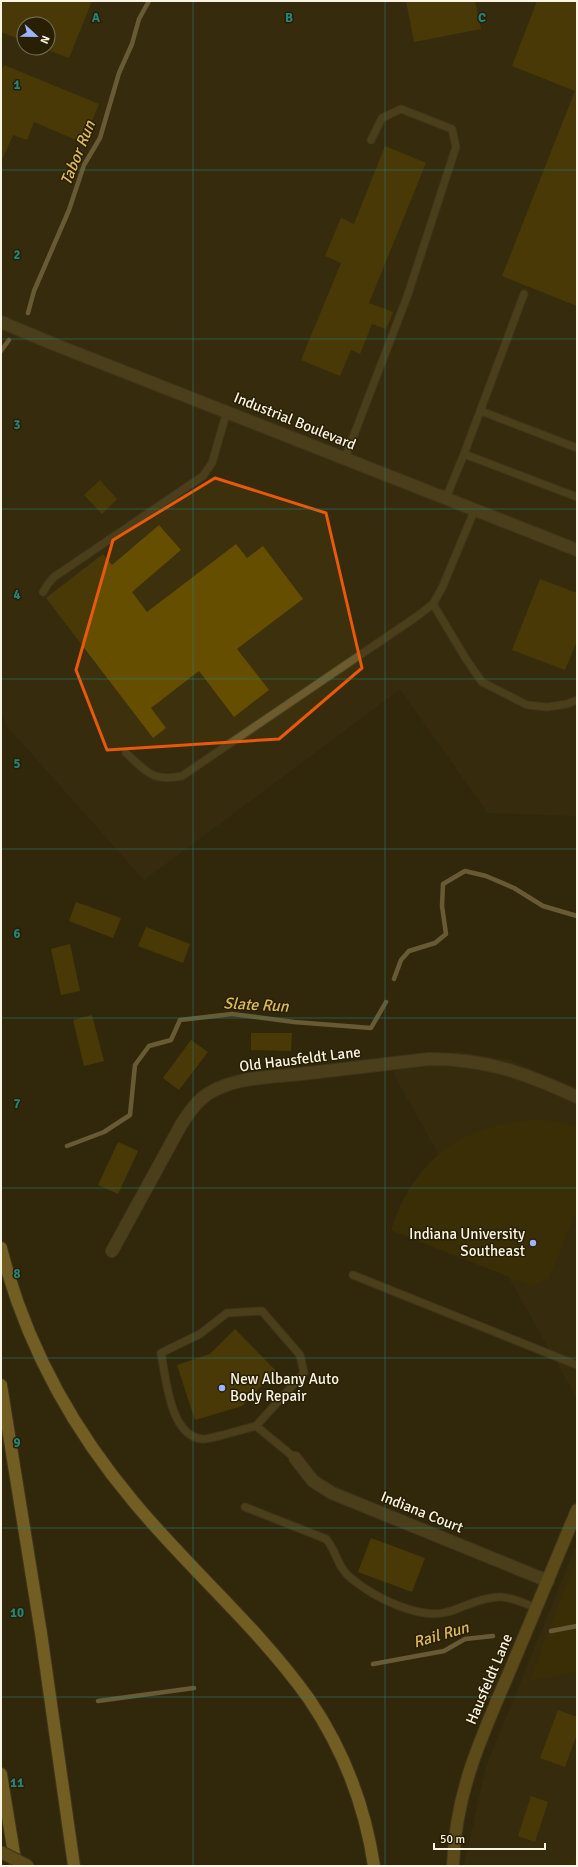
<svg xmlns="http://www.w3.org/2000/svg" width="578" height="1867" font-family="Signika,sans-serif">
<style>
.built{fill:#3d300c;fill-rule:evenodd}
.green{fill:#463500}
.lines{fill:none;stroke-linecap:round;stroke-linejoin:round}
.stream{stroke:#ab9865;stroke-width:4.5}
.building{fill:#654e00}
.lane-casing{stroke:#4e452b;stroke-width:9}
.street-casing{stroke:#4e452b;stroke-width:14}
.secondary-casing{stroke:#4e452b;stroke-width:14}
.highway-casing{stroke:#4e452b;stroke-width:14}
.lane{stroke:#6c5b2d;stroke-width:7}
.street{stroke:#6c5b2d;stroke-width:12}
.secondary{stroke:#917626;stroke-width:12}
.highway{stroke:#c19f3f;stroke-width:12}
.secondary-bridge-casing{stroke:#4e452b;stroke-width:14;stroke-linecap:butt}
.secondary-bridge{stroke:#917626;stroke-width:12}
.marked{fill:none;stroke:#e8590c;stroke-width:3;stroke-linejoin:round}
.grid{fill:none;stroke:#26837a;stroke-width:1;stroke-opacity:0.55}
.poi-dot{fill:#9bb4fd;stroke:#281f04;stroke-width:1.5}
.labels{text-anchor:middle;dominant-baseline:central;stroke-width:3;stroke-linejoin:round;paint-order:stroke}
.street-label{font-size:15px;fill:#faf4e4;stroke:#281f04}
.poi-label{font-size:15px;fill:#faf4e4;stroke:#281f04;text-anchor:end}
.water-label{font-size:16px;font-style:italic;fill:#ddba5d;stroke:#281f04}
.grid-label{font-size:13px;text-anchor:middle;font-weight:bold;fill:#26837a;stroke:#281f04;stroke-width:3;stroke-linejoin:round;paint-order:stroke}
</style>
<rect width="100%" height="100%" fill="#32280d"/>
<path class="built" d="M1,1h576v815l-89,-3 -88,-124 -256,191 -138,-155 -5,-14zM24,24h24v24h-24z
M430,1052h31l49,8 67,28v310l-183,-323 6,-20z
M577,1544v322h-113l22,-99z"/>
<path class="green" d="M538,1119l26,4 13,4v83l-28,68 -17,8 -141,-56c4,-11 8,-23 14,-33 30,-55 74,-72 133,-78z
M577,1557v115l-47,8z
M577,1854v12h-11z"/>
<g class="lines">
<path class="stream" d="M28,313l6,-22 35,-81 15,-45 16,-27 19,-65 13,-29 7,-25 10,-18
M1,351l8,-11
M394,979l7,-19 8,-9 26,-8 11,-9 -4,-28 1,-22 22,-13 21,5 28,12 29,18 34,10
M67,1146l37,-14 26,-17 5,-50 14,-19 22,-6 9,-20 52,-6 62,8 77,6 15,-26
M551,1631l26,-5
M373,1664l71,-13 21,-12 28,-3
M98,1701l96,-13"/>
</g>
<path class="building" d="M1,1h91l-23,57 -21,-8v-26h-24v17l-23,-9z
M406,1h69l6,28 -67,13z
M537,1h40v305l-75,-30 73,-185 -63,-25z
M4,65l95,39 -16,39 -49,-21 -7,18 -14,-5 -12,27v-91z
M385,146l41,17 -57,140 24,9 -7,17 -14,-5 -12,30 -9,-4 -11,26 -39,-16 40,-97 -16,-7 16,-38 13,6z
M100,480l17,19 -15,15 -18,-19z
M159,525l22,25 -49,42 15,20 89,-68 11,14 16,-12 40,53 -66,50 32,41 -35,27 -35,-46 -48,37 15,20 -13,10 -107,-140 57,-44 9,11z
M540,579l37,14v48l-12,29 -53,-20z
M76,902l45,16 -8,20 -44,-17z
M146,927l44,17 -7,19 -45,-17z
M70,944l10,47 -19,4 -10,-46z
M92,1015l12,46 -20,5 -11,-46z
M251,1033h41l-1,18 -40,-1z
M191,1040l17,12 -29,38 -16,-12z
M118,1142l20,9 -20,43 -20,-9z
M235,1329l41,42 -34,35 -47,14 -18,-55 33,-11z
M371,1538l54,20 -13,34 -54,-20z
M558,1710l19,7v17l-12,33 -25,-9z
M531,1796l17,6 -13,40 -17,-6z"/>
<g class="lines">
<defs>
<path id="lane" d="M481,411l96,37
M464,454l60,-160
M345,458l62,-161 49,-150 -4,-18 -51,-20 -19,9 -11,22
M446,498l18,-44 113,43
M43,592l5,-8 6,-7 149,-101 9,-13 15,-52
M433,604l33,55 16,23 45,23 20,2 20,-3 10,-4
M126,753c21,19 26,29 56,23l234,-159 17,-13 9,-16 33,-79
M353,1275l224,90
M256,1426c-9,2 -47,14 -54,13 -32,-3 -36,-61 -41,-86l39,-19 27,-21 35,-2 38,44 4,18 -48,53 39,32
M245,1507l81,32c11,12 11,29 26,40 22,18 67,41 95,33 7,-1 13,-5 20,-7 31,-12 40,-10 69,3"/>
<path id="street" d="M1,322l50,21 526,207
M112,1251l69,-126c8,-13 17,-26 30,-33 26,-15 61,-15 90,-18 43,-5 85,-10 128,-15 59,0 95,14 148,38
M295,1458l18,23 19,12 216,88"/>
<path id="secondary" d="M453,1866c2,-72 27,-126 55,-191 23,-55 46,-109 69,-165"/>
<path id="highway" d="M1,1248c24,94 70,179 132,253 56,68 125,126 176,198 34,50 56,107 65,167
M1,1385l40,248 33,233
M1,1774l15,92"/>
</defs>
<use href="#lane" class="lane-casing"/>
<use href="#street" class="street-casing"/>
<use href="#secondary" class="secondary-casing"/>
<use href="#highway" class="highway-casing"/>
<use href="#lane" class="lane"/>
<use href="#street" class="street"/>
<use href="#secondary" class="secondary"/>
<use href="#highway" class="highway"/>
<defs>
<path id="secondary-bridge" d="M1,1852l27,14"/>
</defs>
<use href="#secondary-bridge" class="secondary-bridge-casing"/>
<use href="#secondary-bridge" class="secondary-bridge"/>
</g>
<path d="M0 0H578V1867H0ZM215,478l111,35 36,155 -83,71 -172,11 -31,-80 37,-130z" fill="#32280d" fill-opacity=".55" fill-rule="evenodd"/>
<path class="marked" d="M215,478l111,35 36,155 -83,71 -172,11 -31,-80 37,-130z"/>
<path class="grid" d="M193,1v1865M385,1v1865M1,170h576M1,339h576M1,509h576M1,679h576M1,849h576M1,1018h576M1,1188h576M1,1358h576M1,1528h576M1,1697h576"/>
<g class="poi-dot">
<circle cx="533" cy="1243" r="4"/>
<circle cx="222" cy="1388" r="4"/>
</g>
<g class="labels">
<g class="street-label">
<text transform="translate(295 421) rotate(22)">Industrial Boulevard</text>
<text transform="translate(300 1059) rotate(-7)">Old Hausfeldt Lane</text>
<text transform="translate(422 1512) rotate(22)">Indiana Court</text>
<text transform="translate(489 1679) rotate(-67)">Hausfeldt Lane</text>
</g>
<g class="poi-label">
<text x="525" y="1234">Indiana University<tspan x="525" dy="17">Southeast</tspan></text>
<text x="230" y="1379" text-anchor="start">New Albany Auto<tspan x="230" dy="17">Body Repair</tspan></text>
</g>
<g class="water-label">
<text transform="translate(78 153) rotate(-68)">Tabor Run</text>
<text transform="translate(256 1005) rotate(3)">Slate Run</text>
<text transform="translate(441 1635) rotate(-16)">Rail Run</text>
</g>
</g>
<g class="grid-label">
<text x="96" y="22">A</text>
<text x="289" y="22">B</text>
<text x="482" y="22">C</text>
<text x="17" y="89">1</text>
<text x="17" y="259">2</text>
<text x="17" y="429">3</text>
<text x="17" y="599">4</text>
<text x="17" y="768">5</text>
<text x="17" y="938">6</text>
<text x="17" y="1108">7</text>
<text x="17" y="1278">8</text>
<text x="17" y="1447">9</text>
<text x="17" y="1617">10</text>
<text x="17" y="1787">11</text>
</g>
<rect width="578" height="1867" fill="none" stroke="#faf4e4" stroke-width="4"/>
<g transform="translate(36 36) rotate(112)"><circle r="19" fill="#281f04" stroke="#7c745e"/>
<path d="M0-3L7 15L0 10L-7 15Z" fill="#9bb4fd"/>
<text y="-6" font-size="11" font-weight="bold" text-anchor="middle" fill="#faf4e4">N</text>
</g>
<path d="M434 1843v6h111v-6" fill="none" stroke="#faf4e4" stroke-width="2"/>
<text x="440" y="1843" font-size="12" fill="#faf4e4" stroke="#281f04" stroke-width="3" paint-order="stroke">50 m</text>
</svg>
